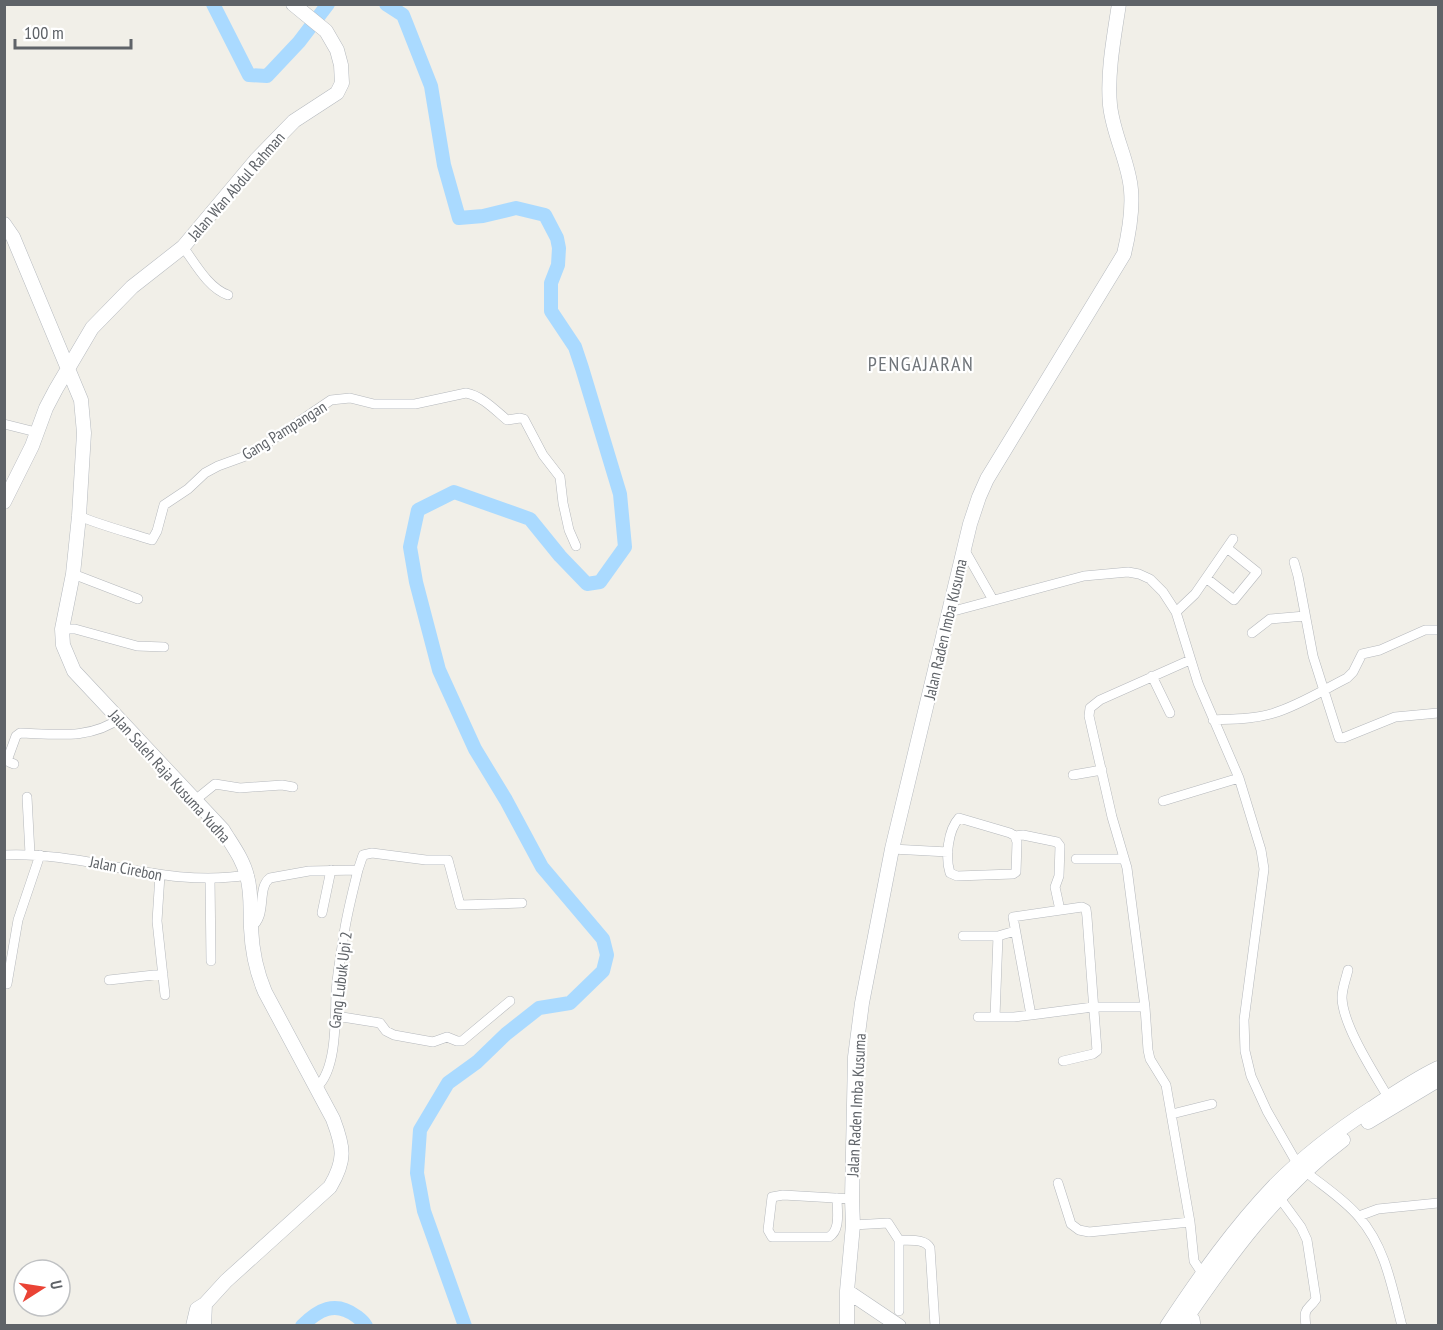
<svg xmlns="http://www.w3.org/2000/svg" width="1443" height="1330" font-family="'PT Sans Narrow',sans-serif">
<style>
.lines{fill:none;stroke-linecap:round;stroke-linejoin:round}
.river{stroke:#aadaff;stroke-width:14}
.street-casing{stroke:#b5b8bc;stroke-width:10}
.secondary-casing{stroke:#b6babf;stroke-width:15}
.street{stroke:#fff;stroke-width:9}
.secondary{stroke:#fff;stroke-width:14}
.labels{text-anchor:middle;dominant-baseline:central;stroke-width:4.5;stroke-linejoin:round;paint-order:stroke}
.street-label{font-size:16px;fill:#5f6368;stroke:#fff}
.quarter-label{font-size:20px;letter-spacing:1.5px;fill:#70757a;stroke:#fff}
</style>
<rect width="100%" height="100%" fill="#f1efe8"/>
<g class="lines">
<path class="river" d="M213,4l36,71 18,1 32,-34 29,-38
M386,4l17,11 28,71 13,79 15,53 24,-2 33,-8 29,7 12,23 2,10 -1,17 -7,18v28l24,36 7,21 38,126 5,53 -25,35 -13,2 -27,-28 -30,-37 -76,-27 -36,18 -8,37 6,35 23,88 36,79 31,51 36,67 61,72 4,16 -4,16 -33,32 -31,5 -33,26 -29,28 -29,21 -28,47 -3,43 7,38 41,115
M302,1326c16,-16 33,-26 54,-10 4,3 7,5 10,10"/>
<defs>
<path id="street" d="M183,247c12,16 25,41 45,48
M4,424l28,7
M79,516c24,10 48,16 73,24l5,-9 7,-26 24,-16 17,-16 13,-7 33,-12 80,-54 19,-2 24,6h41l51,-11c16,3 29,17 41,27l13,-2 4,1 19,36 17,22 3,26 6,27 7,16
M964,549l29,51
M1294,562l4,14 15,80 26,82h4l52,-21 43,-4
M73,574l65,25
M1206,578l28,22 23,-28 -30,-24
M950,612l134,-36 44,-4 11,2 11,5 13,13 13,20 22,71 41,95 22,72 3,19 -20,151 1,31 6,25 16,35 31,54
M1176,612l19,-18 38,-55
M62,629h13l62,17 27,1
M1252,633l18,-14 35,-3
M1190,660l-90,40 -10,8 -1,8 23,101 15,51 18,139 3,43 2,9 16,26 24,137 4,39 8,12
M1152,676l18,37
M1213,720c21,-1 42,-1 61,-7 26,-8 49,-23 73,-35l6,-6 9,-18 18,-4 45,-20h13
M14,764l-5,-2 -1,-4 8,-22 4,-3c34,1 71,7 100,-15
M1073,775l29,-5
M27,797l3,57
M194,801l21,-17 25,4 42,-3 11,2
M1163,801l76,-23
M1015,836l2,6 -1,30 -3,2 -56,2 -7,-3c-5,-16 -2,-43 9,-55l51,15 5,3 8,-1 34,7 3,4 -1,30 -4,11 5,23
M892,849l56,3
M4,855c83,-4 160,34 243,20
M1076,859h48
M160,875l-3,46 8,74
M210,878l1,83
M322,913l9,-43
M251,927c17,-11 5,-39 19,-49l39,-7 49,-1 5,-15 9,-2 54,7h22l12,45 62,-2
M963,936h35
M1348,970c-2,9 -6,18 -6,28 1,28 32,75 46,99
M109,980l54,-6
M7,984l11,-64 22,-65
M336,1016l44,7 6,8 8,4 39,7 14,-5 10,4h5l48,-40
M978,1017h36l17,-2
M995,1017l3,-81 17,-5
M1063,1061l30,-7 4,-3 -10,-134 -1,-8 -4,-2 -69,10 18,98 62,-8h52
M317,1087c20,-18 18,-68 19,-93 1,-20 5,-40 8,-60 3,-21 9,-43 14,-64
M1172,1114l40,-10
M1306,1172c17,14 39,28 53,45 27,31 33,71 43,109
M1058,1183l13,41 8,6 10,2 101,-10
M1279,1197l22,30 6,13 9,59c-8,12 -13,7 -10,27
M837,1198c0,13 4,32 -8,39h-57l-4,-7 4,-33 11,-2 69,4
M1359,1216l19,-7 60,-6
M853,1225l35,-2 11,17c11,1 26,-2 31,8l5,78
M899,1240v71
M1190,1313l5,6 1,7"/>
<path id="secondary" d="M4,224l9,13 68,163 3,33 -5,83 -6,58 -11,55 1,16 11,26 149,159c9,15 20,29 24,46 5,17 3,34 4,52 1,23 5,43 14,64l68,127c11,29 13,41 -3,68l-104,94 -21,23 -8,5 -4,17
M4,502l28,-56 14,-38 10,-19 36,-61 40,-41 51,-40 73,-87 38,-39 43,-28 5,-10 -1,-18 -4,-15 -11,-19 -33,-27
M1368,1122l70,-42
M847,1291l52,35
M204,1326l1,-22
M847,1326v-35l6,-66 -1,-26 3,-142 7,-54 30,-154 78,-325 9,-27 8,-18 137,-225c5,-21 9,-42 7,-64 -2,-28 -18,-55 -21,-85 -3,-32 4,-68 9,-101
M1167,1326c33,-50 67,-98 108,-141 29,-29 63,-55 97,-77 21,-14 43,-29 66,-40
M1181,1326c47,-69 95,-136 162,-186"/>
</defs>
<use href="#street" class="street-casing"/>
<use href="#secondary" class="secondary-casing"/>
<use href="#street" class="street"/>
<use href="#secondary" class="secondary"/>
</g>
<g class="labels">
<g class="street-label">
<text transform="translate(236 186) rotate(-49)">Jalan Wan Abdul Rahman</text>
<text transform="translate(284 430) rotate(-32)">Gang Pampangan</text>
<text transform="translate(945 629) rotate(-77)">Jalan Raden Imba Kusuma</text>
<text transform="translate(170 776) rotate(48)">Jalan Saleh Raja Kusuma Yudha</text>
<text transform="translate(126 868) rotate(11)">Jalan Cirebon</text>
<text transform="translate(340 980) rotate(-83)">Gang Lubuk Upi 2</text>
<text transform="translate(856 1105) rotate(-87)">Jalan Raden Imba Kusuma</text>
</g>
<g class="quarter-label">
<text x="921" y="364">PENGAJARAN</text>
</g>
</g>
<rect width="1443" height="1330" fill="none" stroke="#5f6368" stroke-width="12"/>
<g transform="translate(42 1288) rotate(78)"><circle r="28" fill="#ffffff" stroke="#bfc1c3" stroke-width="1.5"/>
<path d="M0-4.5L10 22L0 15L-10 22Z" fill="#ea4335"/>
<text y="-9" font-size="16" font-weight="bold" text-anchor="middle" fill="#5f6368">U</text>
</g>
<path d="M15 39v9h116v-9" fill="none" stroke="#5f6368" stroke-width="3"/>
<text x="24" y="39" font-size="18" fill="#5f6368" stroke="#ffffff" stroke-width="4.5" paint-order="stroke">100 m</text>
</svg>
